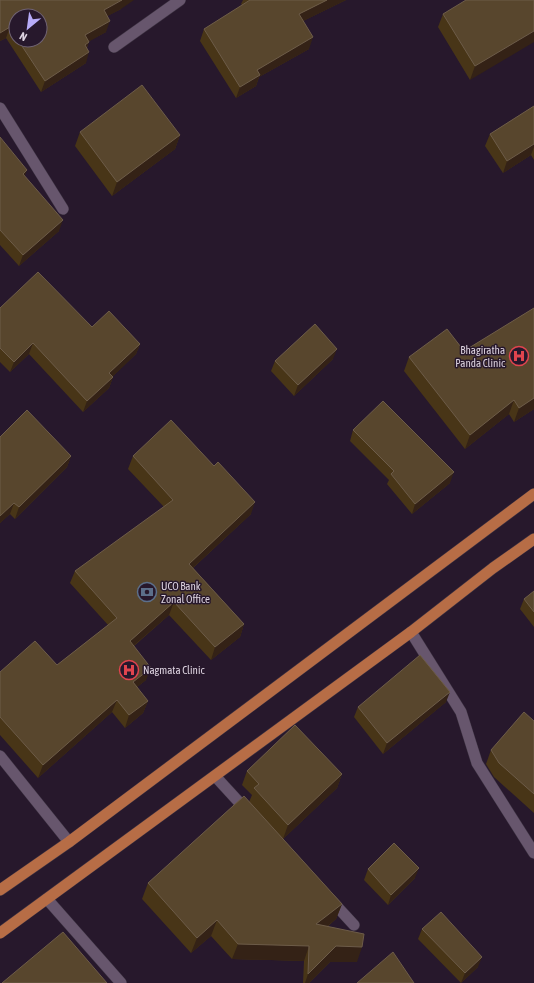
<svg xmlns="http://www.w3.org/2000/svg" width="534" height="983" font-family="'Asap Condensed',sans-serif">
<style>
.lines{fill:none;stroke-linecap:round;stroke-linejoin:round}
.minor-casing{stroke:#3c3241;stroke-width:12}
.primary-casing{stroke:#3c3241;stroke-width:12}
.minor{stroke:#67566d;stroke-width:11}
.primary{stroke:#b76d46;stroke-width:11}
.wall{fill:#483517;fill-rule:evenodd}
.shaded-wall{fill:#342216}
.building{fill:#58462d;stroke:#6d5c49}
.labels{text-anchor:middle;dominant-baseline:central;stroke-width:3;stroke-linejoin:round;paint-order:stroke}
.poi-label{font-size:11px;fill:#ddd3e0;stroke:#27182c;text-anchor:start}
</style>
<rect width="100%" height="100%" fill="#27182c"/>
<g class="lines">
<defs>
<path id="minor" d="M114,47l66,-47
M0,108l63,101
M411,632l50,80 16,51 57,90
M0,756l69,86
M215,776l33,36
M47,899l74,84
M330,899l24,26"/>
<path id="primary" d="M0,890l69,-48 465,-348
M0,933l411,-301 82,-64 41,-29"/>
</defs>
<use href="#minor" class="minor-casing"/>
<use href="#primary" class="primary-casing"/>
<use href="#minor" class="minor"/>
<use href="#primary" class="primary"/>
</g>
<path class="wall" d="M0,0l121,9 -14,7 -1,16 -17,9 -2,7 -1,15 -45,29 -35,-54 -6,3zM16,16l24,24h-24z
M243,0h103l-43,21 6,28 -50,28 -3,9 -20,12 -36,-57 4,-12 38,-24 -1,-1z
M534,0l-64,80 -32,-53 5,-13z
M534,106v54l-3,-5 -28,18 -18,-27 5,-12z
M80,132l100,3 -5,14 -63,47 -37,-50z
M0,137l59,94 -40,35 -19,-21z
M0,308l92,19 48,17 -4,10 -24,23h1l-4,11 -26,24 -54,-58 -19,18 -10,-10z
M534,308v101l-20,13 -5,-8 -44,35 -61,-78 5,-14 55,-6z
M333,359l-39,37 -23,-25 4,-10z
M353,430l97,53 -38,31 -25,-30 2,-4 -39,-39z
M0,437l71,19 -4,11 -52,52 -5,-5 -10,9z
M133,456l118,58 -58,54 51,56 -4,13 -29,23 -42,-45 -35,31 12,34 -9,7 11,14 -5,12 -18,15 -13,-16 -74,66 -38,-43v-63l57,-7 51,-40 -38,-42 5,-12 89,-64 -36,-38z
M534,591v36l-14,-18 4,-10z
M446,702l-63,52 -29,-37 4,-10z
M534,721v92l-40,-36 -8,-13 5,-14z
M247,771l95,3 -5,14 -54,51 59,65 -6,15 -9,8 30,35h-27l-21,21h-6l1,-22 -72,-2 -21,-23 -20,17 -49,-54 6,-16 101,-81 3,-7 -10,-10z
M368,869l47,9 -27,27 -24,-25z
M422,929l56,38 -17,16 -43,-44z"/>
<path class="shaded-wall" d="M122,0h12l-13,9 -21,11 4,-10z
M327,0h19l-51,25 4,-11z
M110,21l-4,11 -25,14 4,-11z
M10,27l-4,11 -6,3v-8z
M534,31v11l-64,38 5,-14z
M313,37l-4,12 -50,28 -3,9 -20,12 4,-11 17,-17z
M89,42l-4,10v-7z
M89,52l-3,11 -45,29 4,-11z
M180,135l-5,14 -63,47 5,-14z
M534,144v3l-3,8 -28,18 4,-12z
M27,170l-4,11v-7z
M63,220l-4,11 -40,35 4,-11z
M33,343l-4,11 -19,18 4,-10z
M140,344l-4,10 -31,30 4,-11z
M337,349l-4,10 -39,37 4,-11z
M113,377l-4,11 -26,24 4,-11z
M534,398v11l-20,13 5,-14z
M514,400l-5,14 -44,35 5,-14z
M71,456l-4,11 -52,52 4,-12z
M454,472l-4,11 -38,31 3,-10z
M255,502l-4,12 -67,62 5,-12z
M14,503l-4,11 -10,9v-7z
M174,602l-5,13 -44,38 5,-12z
M244,624l-4,13 -29,23 4,-13z
M151,668l-5,12 -18,14 5,-12z
M450,692l-4,10 -63,52 4,-11z
M117,700l-5,12 -74,66 5,-13z
M148,701l-5,12 -18,15 4,-13z
M342,774l-5,14 -54,51 5,-14z
M419,868l-4,10 -27,27 3,-10z
M342,904l-6,15 -26,21 6,-16z
M217,920l-6,16 -20,17 6,-15z
M238,944l71,2 -5,15 -72,-2z
M336,946l26,1 -5,15h-27l-21,21h-4l3,-9z
M482,957l-4,10 -17,16 4,-10z"/>
<path class="building" d="M0,0h122l-18,10 6,11 -25,14 4,7 -4,3 4,7 -44,29 -27,-41h22v-24h-24v20l-6,-9 -10,6z
M250,0h77l-28,14 14,23 -56,33 3,5 -20,12 -36,-58z
M466,0h68v31l-59,35 -32,-52z
M142,85l38,50 -63,47 -37,-50z
M534,106v38l-27,17 -17,-27z
M0,137l27,33 -4,4 40,46 -40,35 -23,-25z
M38,272l54,55 17,-16 31,33 -31,29 4,4 -26,24 -54,-58 -19,19 -14,-14v-40z
M534,308v90l-15,10 -5,-8 -44,35 -61,-78 38,-28 17,22z
M315,324l22,25 -39,36 -23,-24z
M383,401l71,71 -39,32 -24,-30 3,-3 -41,-41z
M27,410l44,46 -52,51 -5,-4 -14,13v-79z
M171,420l43,46 4,-4 37,40 -66,62 55,60 -29,23 -41,-45 -44,39 21,27 -18,14 15,19 -19,14 -12,-15 -74,65 -43,-48v-45l35,-31 22,24 60,-47 -42,-47 98,-71 -40,-44z
M534,591v21l-10,-13z
M420,655l30,37 -63,51 -29,-36z
M524,712l10,9v73l-35,-31 -8,-13z
M295,725l47,49 -54,51 -34,-37 5,-4 -12,-13z
M244,796l98,108 -26,20 48,10 -2,13 -26,-1 -28,28 1,-28 -71,-2 -21,-24 -20,18 -49,-55z
M394,843l25,25 -28,27 -23,-26z
M441,912l41,45 -17,16 -43,-44z
M63,932l44,51h-105z
M393,952l21,31h-57z"/>
<defs>
<symbol id="hospital-ring" viewBox="-11 -11 22 22"><circle r="9.5" fill="#27182c" stroke="#e0444e" stroke-width="1.5"/><path d="M-5-5h3v3.5h4V-5h3V5h-3V1.5h-4V5h-3Z" fill="#e0444e"/></symbol>
<symbol id="bank-ring" viewBox="-11 -11 22 22"><circle r="9.5" fill="#27182c" stroke="#5c6f8a" stroke-width="1.5"/><path d="M-6-4H6V4H-6ZM0-2.3a2.3 2.3 0 1 0 0 4.6a2.3 2.3 0 1 0 0-4.6Z" fill="#5c6f8a"/></symbol>
</defs>
<g fill-rule="evenodd">
<use href="#hospital-ring" x="508" y="345" width="22" height="22"/>
<use href="#bank-ring" x="136" y="581" width="22" height="22"/>
<use href="#hospital-ring" x="118" y="659" width="22" height="22"/>
</g>
<g class="labels">
<g class="poi-label">
<text x="505" y="350" text-anchor="end">Bhagiratha<tspan x="505" dy="13">Panda Clinic</tspan></text>
<text x="161" y="586">UCO Bank<tspan x="161" dy="13">Zonal Office</tspan></text>
<text x="143" y="670">Nagmata Clinic</text>
</g>
</g>
<g transform="translate(28 28) rotate(209)"><circle r="19" fill="#27182c" stroke="#706374"/>
<path d="M0-3L7 15L0 10L-7 15Z" fill="#b7abf8"/>
<text y="-6" font-size="11" font-weight="bold" text-anchor="middle" fill="#ddd3e0">N</text>
</g>
</svg>
